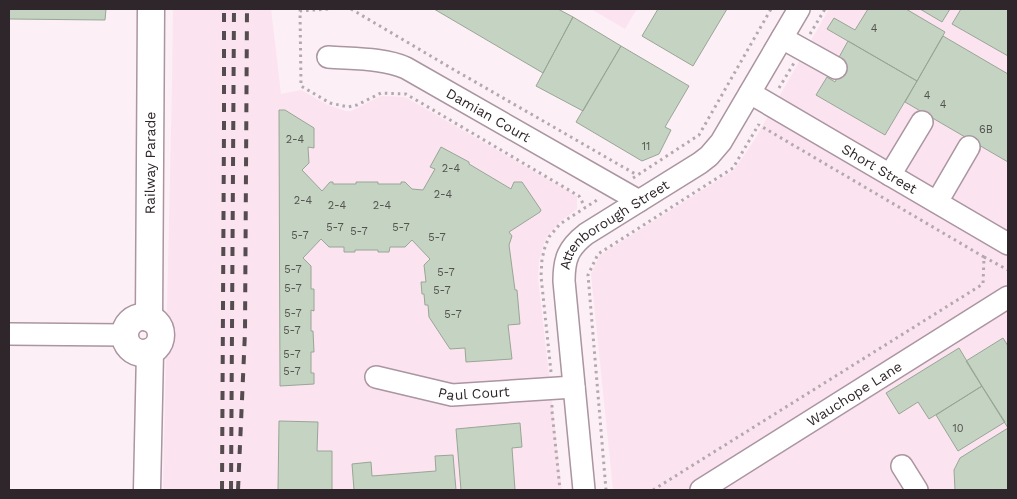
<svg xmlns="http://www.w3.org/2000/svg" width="1017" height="499" font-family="'Work Sans',sans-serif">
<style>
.built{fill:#fbe3f0}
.building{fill:#c5d4c2;stroke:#98a695}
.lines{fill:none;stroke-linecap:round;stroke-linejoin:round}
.minor-casing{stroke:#aa95a0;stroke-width:24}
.major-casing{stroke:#aa95a0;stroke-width:29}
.path{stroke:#b3a8ad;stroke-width:3;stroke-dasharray:2.5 4;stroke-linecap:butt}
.minor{stroke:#fff;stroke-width:21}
.major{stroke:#fff;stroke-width:26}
.rail{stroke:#554c50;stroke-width:4;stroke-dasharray:9 9;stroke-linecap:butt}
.labels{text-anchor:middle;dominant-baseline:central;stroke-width:4;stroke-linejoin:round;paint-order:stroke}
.number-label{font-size:11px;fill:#545250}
.street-label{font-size:14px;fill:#2e262a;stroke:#fff}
</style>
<rect width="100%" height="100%" fill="#fdeff6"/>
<path class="built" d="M173,9h98l10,85 20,-4 27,15 18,6h5l30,-15 24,1 172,99v13l-15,11 -13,14 -5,9 -5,18 -1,17 24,212h-399l9,-404z
M591,9h46l-12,20z
M829,9h179v481h-395l-22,-216 9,-19 134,-85 21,-31z"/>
<path class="building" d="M9,9h97l-1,11 -96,-1z
M434,9h124l15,8 -30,56z
M658,9h69l-34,57 -51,-30z
M868,9h38l39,23 -28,49 -90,-52 7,-11 21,12z
M920,9h30l-8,13z
M961,9h47v47l-56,-32z
M573,17l48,29 -38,65 -47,-25z
M943,36l65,38v88l-103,-60z
M848,41l69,40 -32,54 -69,-40 11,-18 8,5 10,-19 -7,-4z
M621,46l68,40 -24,41 6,3 -12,24 -17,7 -66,-39z
M279,110h6l29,18v20l-6,-1 1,16 -7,7 20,21 8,-9h3v2h23v-2h22v2h23v-2h4l7,7 11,1 12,-21 -5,-2 11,-20 28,15v2l42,25 3,-7h8l19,28 -1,2 -31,20 3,4 -3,9 6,45h2l3,34 -12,1 4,34 -46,3 -1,-14 -15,1 -21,-32 -1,-12h-3l-1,-11h-2l-1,-12h5l-2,-17 6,-6 -18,-19 -7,7h-15l-1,5h-11v-2h-23v2h-11v-5h-15l-8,-8 -18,19 8,8v23h3v22l-3,-1v21h2l1,21h-3v21h3v11l-34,2z
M1003,338l5,8v82l-42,-67z
M959,348l23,38 -53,33 -11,-17 -19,12 -13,-21z
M982,386l23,36 -47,29 -22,-36z
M279,421l39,1 -1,29h15v39h-54z
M520,423l2,24 -10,1 3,42h-54l-5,-61z
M1008,428v62h-53l-1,-20 6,-12z
M453,455l3,35h-102l-2,-26 19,-2 1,14 64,-5 -1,-15z"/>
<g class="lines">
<defs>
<g id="minor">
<path d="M782,38l54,30"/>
<path id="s1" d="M328,57c25,2 56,1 78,11l233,133"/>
<path id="s2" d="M750,93l258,151"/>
<path d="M890,175l32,-53"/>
<path d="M937,202l32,-55"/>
<path d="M9,334l116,1"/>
<path id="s3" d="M376,377l76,18 122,-8"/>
<path d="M902,466l15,24"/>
<path id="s4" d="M584,490l-20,-209c0,-22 4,-33 22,-47l114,-71 9,-7 12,-14 78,-133"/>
<path id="s5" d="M701,490l307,-193"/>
</g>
<g id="major">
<circle cx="143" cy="335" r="18"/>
<path id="s6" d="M149,318l2,-309"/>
<path d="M147,490l3,-138"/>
</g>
</defs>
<use href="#minor" class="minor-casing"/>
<use href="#major" class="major-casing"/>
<path class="path" d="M328,9l-28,2 1,75 29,17 18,4 9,-2 24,-12 25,1 173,102 6,11
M351,9l100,59 186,107
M810,34l15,-25
M779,88l15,-25
M633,178l66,-43 72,-126
M984,257l24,13
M551,372l-10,-96 1,-17 3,-12 4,-10 11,-13 40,-26
M552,405v6l8,79
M606,490l-18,-215 10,-21 135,-86 26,-44
M653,490l330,-206 1,-27 -225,-132"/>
<use href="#minor" class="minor"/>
<use href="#major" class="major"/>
<path class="rail" d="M222,490l2,-364v-117
M231,490l3,-481
M238,490l7,-158 2,-323"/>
</g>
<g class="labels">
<g class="number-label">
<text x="874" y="28">4</text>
<text x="927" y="95">4</text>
<text x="943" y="104">4</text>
<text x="986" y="129">6B</text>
<text x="295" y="139">2-4</text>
<text x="646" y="146">11</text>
<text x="451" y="168">2-4</text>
<text x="443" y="194">2-4</text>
<text x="303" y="200">2-4</text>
<text x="337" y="205">2-4</text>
<text x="382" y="205">2-4</text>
<text x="335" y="227">5-7</text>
<text x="401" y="227">5-7</text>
<text x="359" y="231">5-7</text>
<text x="300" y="235">5-7</text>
<text x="437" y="237">5-7</text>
<text x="293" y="269">5-7</text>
<text x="446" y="272">5-7</text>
<text x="293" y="288">5-7</text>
<text x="442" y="290">5-7</text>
<text x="293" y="313">5-7</text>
<text x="453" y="314">5-7</text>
<text x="292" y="330">5-7</text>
<text x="292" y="354">5-7</text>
<text x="292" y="371">5-7</text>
<text x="958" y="428">10</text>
</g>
<g class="street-label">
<text stroke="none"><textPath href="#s1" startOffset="174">Damian Court</textPath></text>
<text stroke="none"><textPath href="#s6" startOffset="155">Railway Parade</textPath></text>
<text stroke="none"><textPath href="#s2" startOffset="150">Short Street</textPath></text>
<text stroke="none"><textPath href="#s4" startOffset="291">Attenborough Street</textPath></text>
<text stroke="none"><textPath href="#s3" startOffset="100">Paul Court</textPath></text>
<text stroke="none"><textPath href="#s5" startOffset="181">Wauchope Lane</textPath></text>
</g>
</g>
<rect width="1017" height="499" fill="none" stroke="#2e262a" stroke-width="20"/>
</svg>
